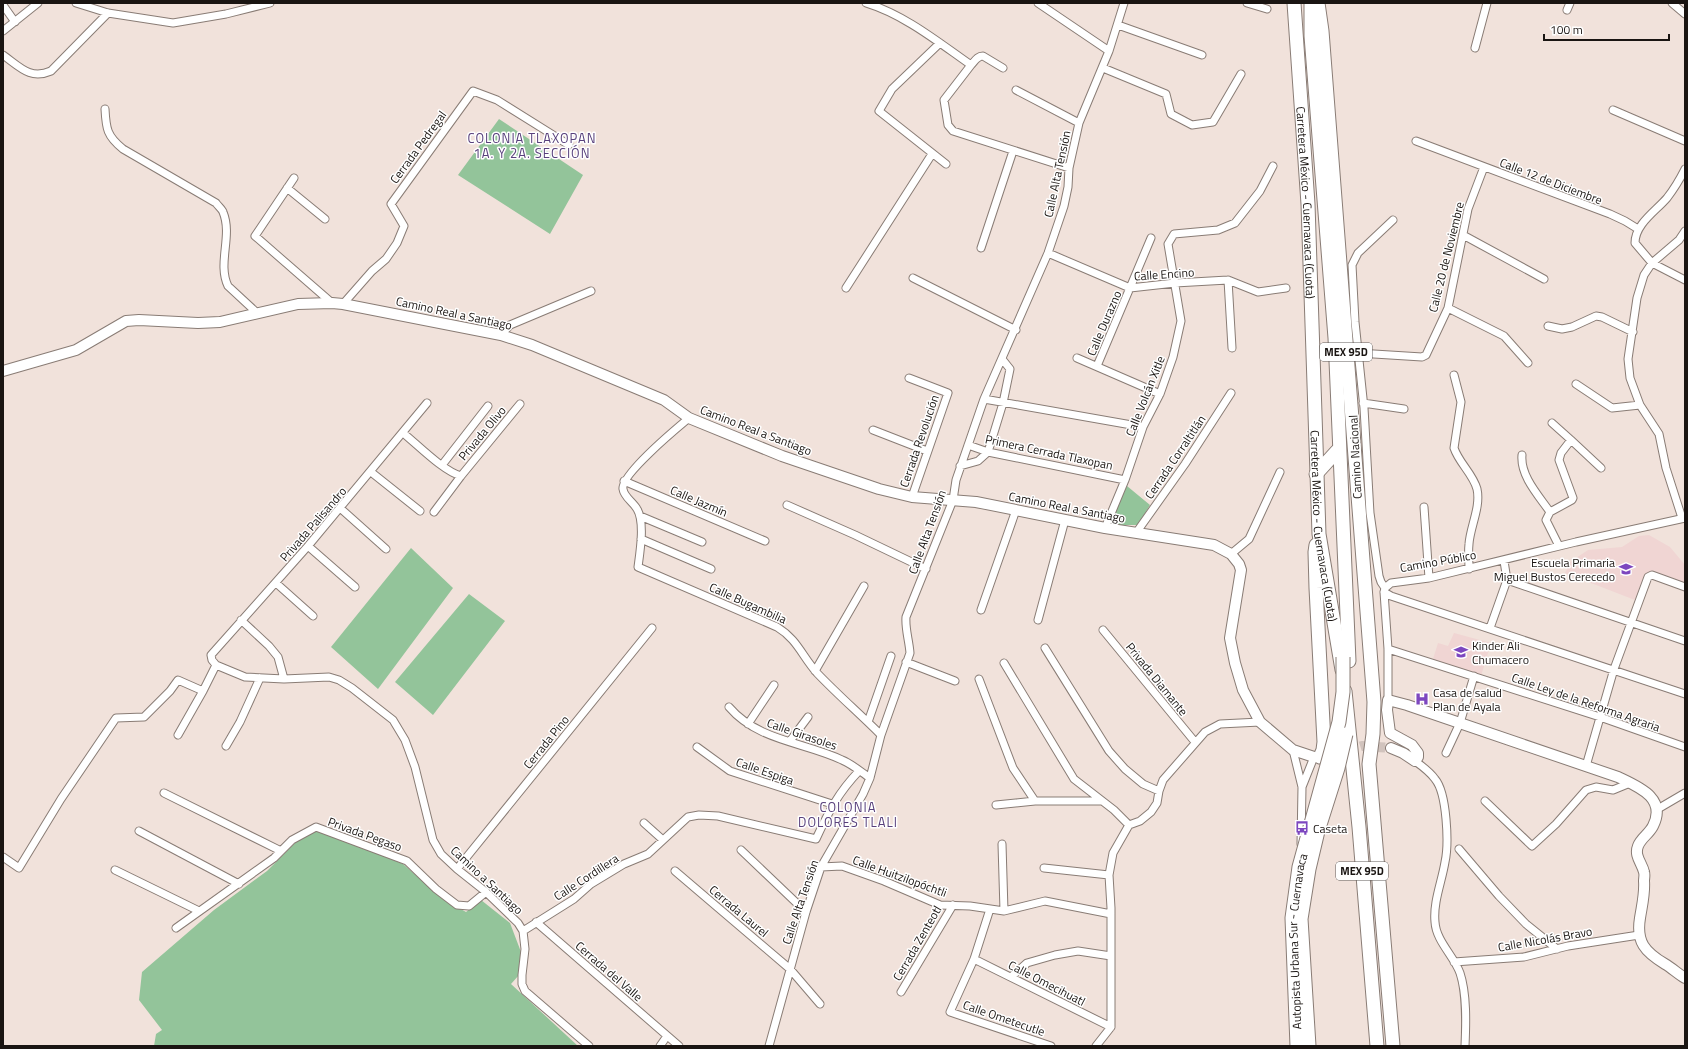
<svg xmlns="http://www.w3.org/2000/svg" width="1688" height="1049" font-family="'Titillium Web',sans-serif">
<style>
.education{fill:#f0d5d3}
.green{fill:#93c49a}
.lines{fill:none;stroke-linecap:round;stroke-linejoin:round}
.secondary-tunnel{stroke:#d1c3bd;stroke-width:10;stroke-dasharray:10 5;stroke-linecap:butt}
.street-casing{stroke:#897c75;stroke-width:9}
.secondary-casing{stroke:#897c75;stroke-width:12}
.highway-casing{stroke:#897c75;stroke-width:15}
.street{stroke:#fff;stroke-width:7}
.secondary{stroke:#fff;stroke-width:10}
.highway{stroke:#fff;stroke-width:13}
.highway-bridge-casing{stroke:#897c75;stroke-width:15;stroke-linecap:butt}
.highway-bridge{stroke:#fff;stroke-width:13}
.labels{text-anchor:middle;dominant-baseline:central;stroke-width:3;stroke-linejoin:round;paint-order:stroke}
.shield{fill:#fff;stroke:#5f5b59;stroke-width:1}
.shield-label{font-size:11px;font-weight:bold;fill:#1a1512}
.street-label{font-size:12px;fill:#1a1512;stroke:#fff}
.poi-label{font-size:12px;fill:#1a1512;stroke:#fff;text-anchor:start}
.neighbourhood-label{font-size:13px;letter-spacing:1px;fill:#58407c;stroke:#fff}
</style>
<rect width="100%" height="100%" fill="#f1e2db"/>
<path class="education" d="M1649,535l21,12 15,18v25l-41,-14 -9,24 -70,-27 5,-11 18,-12 34,-3 17,-11z
M1454,633l37,10 -10,33 -48,-17 5,-16 10,3z"/>
<path class="green" d="M499,119l84,56 -33,59 -92,-59z
M1127,486l23,19 -12,20h-29z
M411,548l42,40 -75,101 -47,-42z
M469,594l36,27 -72,94 -38,-33z
M317,828l86,36 40,35 23,13 15,-12 29,23 11,29 -2,23 -8,9 67,62h-424l2,-12 6,-4 -23,-30 3,-28 72,-62 53,-39 30,-30z"/>
<g class="lines">
<path class="secondary-tunnel" d="M1346,751l16,-5 29,2"/>
<defs>
<path id="street" d="M76,3l32,10 65,10 53,-9 44,-11
M866,3c39,12 72,39 105,62 4,-4 6,-9 12,-9l20,12
M1038,3l71,48
M1247,3l20,6
M1672,3l13,11
M3,5l12,17
M1567,10l3,-7
M1118,25l84,30
M3,31l35,-28
M940,43l-48,46 -13,22 67,53
M1475,48l12,-45
M3,55c17,12 27,25 48,16l57,-58
M971,65l-27,35 4,25 5,6 116,37
M1103,68l63,26 5,20 21,11 21,-3 28,-48
M1016,90l63,33
M105,109c1,20 2,27 18,40l93,54c2,3 6,6 7,9 10,24 -6,51 5,74l28,26
M1613,110l72,31
M1416,141l194,73 15,7 13,8
M1685,169c-5,10 -11,20 -18,29 -11,13 -32,26 -32,45l17,20 33,17
M294,178l-39,58 77,67
M287,188l38,31
M1463,235l81,44
M981,248l32,-97
M1048,253l82,35 45,-5 53,-3 30,12 28,-4
M913,278l103,52
M1228,280l4,68
M846,288l86,-134
M343,304l29,-33 14,-12 11,-16 7,-17 -13,-22 82,-113 24,9 72,45
M1448,308l56,28 24,27
M1548,326l14,3 10,-2 24,-11 6,1 31,15
M501,335l9,-10 81,-34
M1358,353l64,4 4,-2 22,-47 20,-99 16,-42
M1077,358l83,36
M1097,366l54,-128
M1454,375l7,27 -7,46c5,15 19,26 23,41 4,18 -7,38 -8,55 -1,9 0,17 0,25
M909,378l39,15 -36,104
M1576,384l36,24 28,-3
M984,399l159,28
M427,403l-119,143 -97,109 1,5 4,5 29,12 39,2 45,-2 10,3 13,8 41,32 12,20 10,27 18,73 8,14 16,15 29,23 32,31 5,8 2,18 -3,26v9l3,7 64,55
M1363,403l41,6
M689,418c-12,10 -69,57 -66,71 1,8 10,13 14,20 8,13 3,43 1,58l139,60c20,12 25,29 40,46 20,21 43,41 64,62
M1552,423l19,17
M873,430l54,21
M403,433c15,12 40,38 58,43
M968,445l20,7 137,28
M1522,455c-2,21 17,41 28,57
M442,465l46,-59
M960,466l18,-5 10,-9 15,-49 7,-34 -8,-10
M371,472l49,39
M624,481l141,60
M787,505l68,30 71,34
M1424,507l5,71
M340,508l46,41
M434,512l27,-36 59,-72
M640,516l62,26
M1682,518l-16,-50 -7,-34 -19,-29 -10,-27 -2,-19 9,-61 7,-23 8,-12 27,-23 6,-9
M1105,528l20,-48 18,-53 17,-33 13,-37 8,-36 -13,-77 6,-10 44,-4 17,-7 25,-32 13,-25
M1136,533l49,-69 46,-71
M641,539l70,30
M308,546l47,41
M1559,546l-13,-26 4,-8 22,-12 1,-2 -14,-38 2,-7 10,-13 30,28
M1231,554l18,-15 31,-67
M1507,580l178,61
M276,583l37,33
M1385,588l-4,-6 -2,-6 -9,-63 -6,-105 -9,-86 -3,-57 6,-12 35,-33
M1384,592l7,4 294,98
M981,610l35,-100
M241,620l28,26 9,11 6,22
M1038,620l27,-100
M1490,628l17,-48 -3,-19
M1103,630l92,112
M1045,648l64,103 16,18 18,15 16,7
M1388,649l212,68 85,30
M906,662l49,19
M1004,663l70,116 40,31 15,15
M815,671l49,-85
M979,679l34,89 22,33h67
M1388,700v-51l-4,-57 1,-4 6,-5 38,-5 147,-36 109,-24
M729,707c29,34 75,35 113,53 10,4 19,12 28,18
M868,722l23,-66
M748,724l26,-39
M178,735l25,-44
M790,741l18,-24
M226,746l14,-24 20,-44
M697,747l33,24 102,33
M1293,750l9,37 -1,57
M1446,753l14,-30 14,-47
M1415,761c7,5 15,11 20,18 12,14 14,65 10,83 -3,19 -12,40 -10,60 1,19 19,34 25,51 7,21 6,51 5,73
M1586,766l28,-97 34,-92 4,-2 33,12
M1302,787l12,-30
M164,793l117,58
M1485,801l47,45 24,-22 30,-34 10,-3 17,3 17,-7
M996,805l39,-4
M1656,810l29,-17
M644,823l19,17
M139,831l100,53
M1002,844l2,67
M1459,849l40,47 27,28 31,25
M741,850l65,62
M3,857l16,11 42,-69 55,-81 28,-1 26,-26 8,-11 25,11 13,-26
M821,867l21,-1 42,15 56,24 30,1 34,5 41,-10 66,13
M1044,868l65,7
M457,869l195,-241
M115,870l84,41
M675,871l115,98 30,35
M990,909l-16,50 -24,53 101,34
M536,922l143,124
M176,928l98,-70 18,-18 24,-13 91,34 29,28 21,16 12,1 17,-14
M523,931l51,-32 17,-15 33,-20 24,-10 40,-37 11,-2 19,1 98,23c13,-28 22,-46 43,-68
M974,959l137,68
M1454,962l70,-5 44,-11 71,-11
M1011,977l16,-14 28,-8 23,-4 33,5
M901,992l52,-87
M660,1046l7,-10
M769,1046l37,-134 15,-45 42,-73 7,-16 11,-43 29,-82c-1,-13 -5,-24 -4,-36l47,-117 3,-20 28,-81 64,-146 16,-47 4,-19 1,-19 10,-45 30,-72 15,-48
M1096,1046l15,-19v-119l-2,-33 4,-22 16,-28 11,-4 11,-9 6,-9 2,-12 4,-11 42,-48 15,-8 40,-2"/>
<path id="secondary" d="M3,371l73,-21 50,-29 13,-1 59,3 22,-1 78,-18 34,-1 11,1 158,31 31,10 132,55 25,18 93,38 97,33 33,8 64,5 129,26 109,17 17,9 8,10 2,6 -11,68 5,25 8,27 17,32 33,28 21,7h10
M1391,748l12,5 12,8 3,-4v-4l-6,-8 -22,-12 -3,-23 1,-10 19,5 211,72c21,10 49,21 35,49 -4,8 -12,12 -15,20 -4,10 4,17 6,26 1,3 0,6 0,9 1,13 -2,24 -4,37 -4,24 5,34 25,46 7,4 13,10 20,14"/>
<g id="highway">
<path id="s1" d="M1294,3l14,201 11,330 23,136"/>
<path d="M1311,3v33l24,302 14,323"/>
<path d="M1318,3l4,28 52,671 -1,32 -4,30 24,282"/>
<path d="M1316,474l21,-23"/>
<path d="M1316,545l-1,7 1,36 8,154 -1,8 -3,7"/>
<path d="M1345,691l14,136 18,219"/>
</g>
</defs>
<use href="#street" class="street-casing"/>
<use href="#secondary" class="secondary-casing"/>
<use href="#highway" class="highway-casing"/>
<use href="#street" class="street"/>
<use href="#secondary" class="secondary"/>
<use href="#highway" class="highway"/>
<defs>
<g id="highway-bridge">
<path id="s2" d="M1297,1046l-5,-128 7,-51 40,-145 4,-30v-35"/>
<path d="M1309,1046l-8,-127 8,-50 9,-38 20,-63 8,-34"/>
</g>
</defs>
<use href="#highway-bridge" class="highway-bridge-casing"/>
<use href="#highway-bridge" class="highway-bridge"/>
</g>
<defs>
<symbol id="school-bare" viewBox="-9 -9 18 18"><path d="M0-5L7-2L0 1L-7-2ZM-4 1L0 2.5L4 1V4Q0 6-4 4Z" fill="#7d47bf" stroke="#fff" stroke-width="2.5" paint-order="stroke"/></symbol>
<symbol id="hospital-bare" viewBox="-9 -9 18 18"><path d="M-5-5h3v3.5h4V-5h3V5h-3V1.5h-4V5h-3Z" fill="#7d47bf" stroke="#fff" stroke-width="2.5" paint-order="stroke"/></symbol>
<symbol id="bus-bare" viewBox="-9 -9 18 18"><path d="M-5-6H5V4H4V6H2V4H-2V6H-4V4H-5ZM-3.5-4V0h7V-4ZM-3.5 1.2v1.5H-2V1.2ZM2 1.2v1.5H3.5V1.2Z" fill="#7d47bf" stroke="#fff" stroke-width="2.5" paint-order="stroke"/></symbol>
</defs>
<g fill-rule="evenodd">
<use href="#school-bare" x="1616" y="559" width="20" height="20"/>
<use href="#school-bare" x="1451" y="642" width="20" height="20"/>
<use href="#hospital-bare" x="1412" y="689" width="20" height="20"/>
<use href="#bus-bare" x="1292" y="818" width="20" height="20"/>
</g>
<g class="labels">
<g class="shield">
<rect x="1320" y="343" width="52" height="18" rx="3"/>
<rect x="1336" y="862" width="52" height="18" rx="3"/>
</g>
<g class="shield-label">
<text x="1346" y="352">MEX 95D</text>
<text x="1362" y="871">MEX 95D</text>
</g>
<g class="street-label">
<text transform="translate(418 147) rotate(-54)">Cerrada Pedregal</text>
<text transform="translate(1057 174) rotate(-78)">Calle Alta Tensión</text>
<text transform="translate(1551 181) rotate(21)">Calle 12 de Diciembre</text>
<text stroke="none"><textPath href="#s1" startOffset="200">Carretera México - Cuernavaca (Cuota)</textPath></text>
<text transform="translate(1446 257) rotate(-76)">Calle 20 de Noviembre</text>
<text transform="translate(1164 274) rotate(-4)">Calle Encino</text>
<text transform="translate(454 313) rotate(12)">Camino Real a Santiago</text>
<text transform="translate(1104 323) rotate(-67)">Calle Durazno</text>
<text transform="translate(1145 396) rotate(-68)">Calle Volcán Xitle</text>
<text transform="translate(756 430) rotate(21)">Camino Real a Santiago</text>
<text transform="translate(482 433) rotate(-50)">Privada Olivo</text>
<text transform="translate(919 441) rotate(-71)">Cerrada Revolución</text>
<text transform="translate(1049 452) rotate(12)">Primera Cerrada Tlaxopan</text>
<text transform="translate(1175 457) rotate(-56)">Cerrada Corraltitlán</text>
<text transform="translate(1355 457) rotate(-93)">Camino Nacional</text>
<text transform="translate(699 501) rotate(23)">Calle Jazmín</text>
<text transform="translate(1067 507) rotate(11)">Camino Real a Santiago</text>
<text transform="translate(313 524) rotate(-49)">Privada Palisandro</text>
<text stroke="none"><textPath href="#s1" startOffset="524">Carretera México - Cuernavaca (Cuota)</textPath></text>
<text transform="translate(927 532) rotate(-70)">Calle Alta Tensión</text>
<text transform="translate(1438 561) rotate(-10)">Camino Público</text>
<text transform="translate(748 603) rotate(24)">Calle Bugambilia</text>
<text transform="translate(1157 679) rotate(51)">Privada Diamante</text>
<text transform="translate(1586 702) rotate(19)">Calle Ley de la Reforma Agraria</text>
<text transform="translate(802 734) rotate(19)">Calle Girasoles</text>
<text transform="translate(546 742) rotate(-51)">Cerrada Pino</text>
<text transform="translate(765 771) rotate(19)">Calle Espiga</text>
<text transform="translate(365 834) rotate(20)">Privada Pegaso</text>
<text transform="translate(900 876) rotate(20)">Calle Huitzilopóchtli</text>
<text transform="translate(586 877) rotate(-33)">Calle Cordillera</text>
<text transform="translate(487 880) rotate(43)">Camino a Santiago</text>
<text transform="translate(800 902) rotate(-71)">Calle Alta Tensión</text>
<text transform="translate(739 911) rotate(40)">Cerrada Laurel</text>
<text transform="translate(1545 939) rotate(-10)">Calle Nicolás Bravo</text>
<text stroke="none"><textPath href="#s2" startOffset="105">Autopista Urbana Sur - Cuernavaca</textPath></text>
<text transform="translate(917 943) rotate(-60)">Cerrada Zenteotl</text>
<text transform="translate(609 971) rotate(41)">Cerrada del Valle</text>
<text transform="translate(1047 983) rotate(27)">Calle Omecihuatl</text>
<text transform="translate(1004 1018) rotate(19)">Calle Ometecutle</text>
</g>
<g class="poi-label">
<text x="1615" y="562" text-anchor="end">Escuela Primaria<tspan x="1615" dy="14">Miguel Bustos Cerecedo</tspan></text>
<text x="1472" y="645">Kinder Ali<tspan x="1472" dy="14">Chumacero</tspan></text>
<text x="1433" y="692">Casa de salud<tspan x="1433" dy="14">Plan de Ayala</tspan></text>
<text x="1313" y="828">Caseta</text>
</g>
<g class="neighbourhood-label">
<text x="532" y="138">COLONIA TLAXOPAN<tspan x="532" dy="15">1A. Y 2A. SECCIÓN</tspan></text>
<text x="848" y="807">COLONIA<tspan x="848" dy="15">DOLORES TLALI</tspan></text>
</g>
</g>
<rect width="1688" height="1049" fill="none" stroke="#1a1512" stroke-width="8"/>
<path d="M1544 34v6h125v-6" fill="none" stroke="#1a1512" stroke-width="2"/>
<text x="1550" y="34" font-size="12" fill="#1a1512" stroke="#ffffff" stroke-width="3" paint-order="stroke">100 m</text>
</svg>
